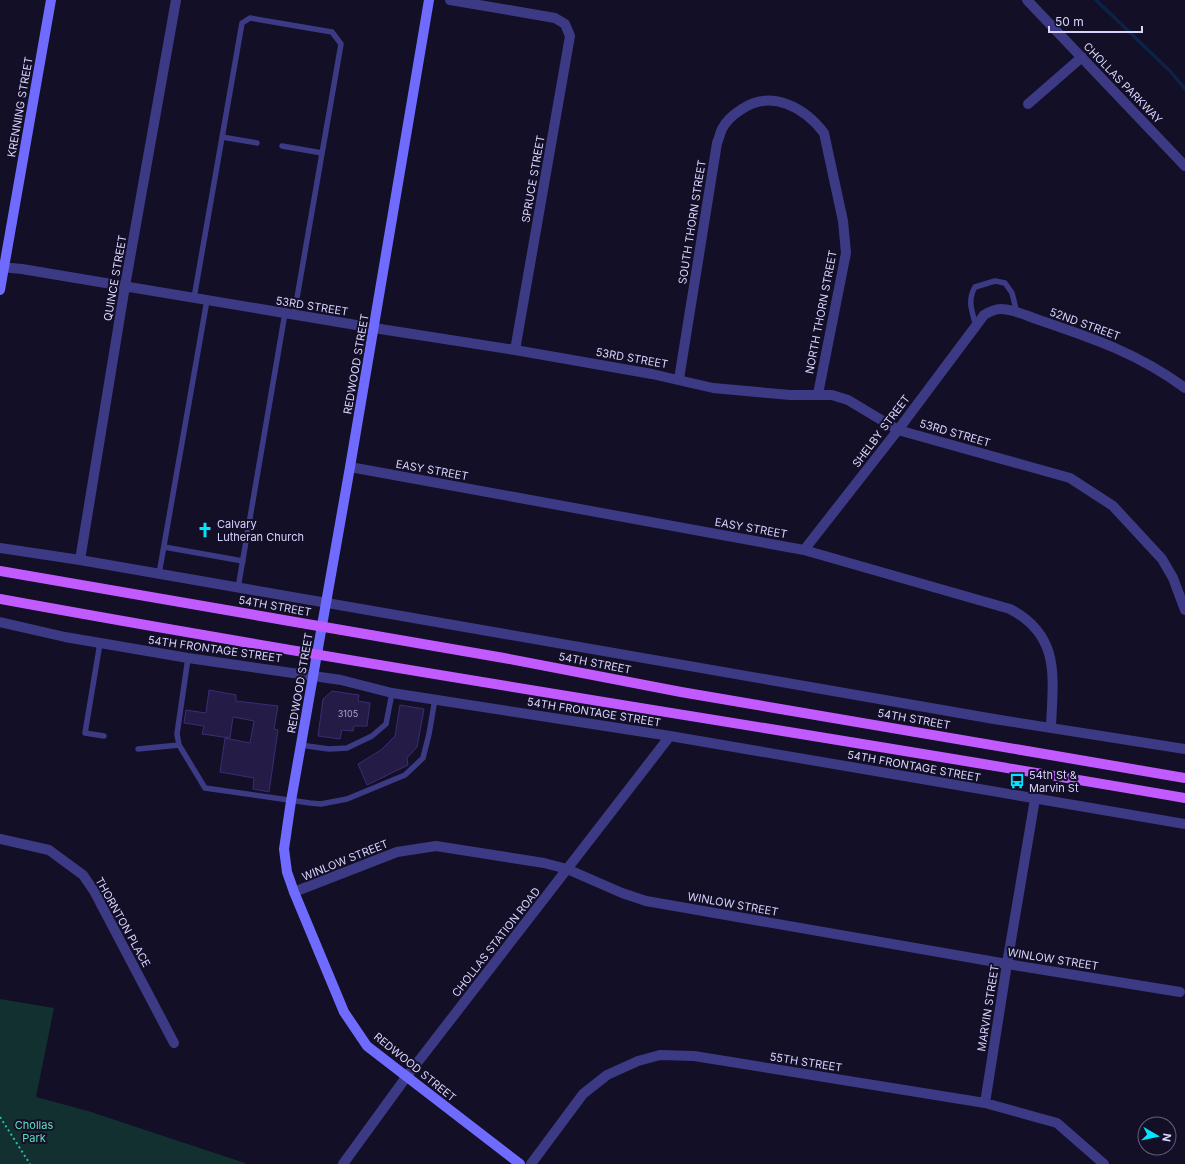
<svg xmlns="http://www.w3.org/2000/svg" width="1185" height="1164" font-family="Inter,sans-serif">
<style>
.green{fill:#12302f}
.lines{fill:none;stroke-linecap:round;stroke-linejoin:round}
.stream{stroke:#0c2248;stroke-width:3.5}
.building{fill:#241b47;stroke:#3b2d73}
.path{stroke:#2fb8b0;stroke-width:2;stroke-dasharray:2 3;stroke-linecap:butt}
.lane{stroke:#3d3a85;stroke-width:5.5}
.street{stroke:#3d3a85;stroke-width:10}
.secondary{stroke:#6f6bff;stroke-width:10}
.primary{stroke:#c25bff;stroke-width:10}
.labels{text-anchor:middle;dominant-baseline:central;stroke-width:4;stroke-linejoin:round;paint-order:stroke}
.number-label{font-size:9px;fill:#aca6d1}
.street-label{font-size:11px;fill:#d9d4ff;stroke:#130f26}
.poi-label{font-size:11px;fill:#d9d4ff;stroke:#130f26;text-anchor:start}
.park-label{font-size:11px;fill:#5fe0c0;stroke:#130f26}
</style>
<rect width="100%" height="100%" fill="#130f26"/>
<path class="green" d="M0,999l54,9 -18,89 52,14 157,52v1h-245z"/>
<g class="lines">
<path class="stream" d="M1096,0l74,71 15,18"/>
</g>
<path class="building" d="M209,690l27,5v6l42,5 -4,23 4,1 -9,62 -16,-3 1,-11 -34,-6 5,-34 25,5 4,-22 -21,-4 -3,21 -28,-4 2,-8 -20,-3 2,-13 20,3z
M332,691l27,4 -1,6 12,2 -3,23h-13l-1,5 -11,-1 -2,9 -22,-3 5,-37z
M400,705l24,4 -7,38 -10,11 1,7 -41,20 -9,-21 23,-14 14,-14z"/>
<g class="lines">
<path class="path" d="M0,1117l30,47"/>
<path class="lane" d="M222,137l35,6
M282,146l40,7
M194,298l48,-275 8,-5 82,14 9,12 -47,271
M976,326c-4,-15 -9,-25 -1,-39l20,-6 10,2 7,10 5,20
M164,547l79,14
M159,574l48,-274
M238,588l47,-275
M100,643l-15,90 19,3
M188,658l-11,76 2,11 26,43 105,15 11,1 26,-5 58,-24 18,-17 6,-24 6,-35
M300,745l29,4 18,-1 25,-12 14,-12 6,-31
M138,749l41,-4"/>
<path class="street" d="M450,0l105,18 10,6 5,12 -55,314
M1027,0l158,166
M1028,104l54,-47
M0,267l22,2 352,59 141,22 137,24 61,14 77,7h42l16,5 50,30 172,48 43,28 49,53 11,19 12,32
M679,379l38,-236c2,-4 3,-10 5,-14 4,-8 12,-15 20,-20 30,-20 63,-1 82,24l19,88 3,32 -28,141
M350,467l454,83 206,59c51,27 43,68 41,118
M0,548l80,12 914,159 191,30
M804,550l94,-120 86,-115c5,-3 10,-6 17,-6 13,0 28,8 41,12 53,18 97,33 143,67
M80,560l45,-274 51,-286
M0,622l65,15 123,21 153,22 51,13 278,43 515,88
M0,839l49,11 34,25 11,16 80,152
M294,892l103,-40 39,-6 108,17 23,6 55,24 24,8 361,63 173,28
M985,1103l22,-139 28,-165
M343,1164l64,-88 263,-340
M531,1164l52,-70 24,-19 31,-14 22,-6 34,1 291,47 72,20 47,41"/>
<path class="secondary" d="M429,0l-79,467 -59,334 -7,48 3,23 7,20 50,120 23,34 153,118
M0,290l51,-290"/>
<path class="primary" d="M0,571l504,87 177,34 504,86
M0,599c394,72 790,131 1185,199"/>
</g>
<defs>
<symbol id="church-bare" viewBox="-9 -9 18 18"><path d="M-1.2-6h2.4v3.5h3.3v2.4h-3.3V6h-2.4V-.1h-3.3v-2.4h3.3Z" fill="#00e5ff" stroke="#130f26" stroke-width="2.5" paint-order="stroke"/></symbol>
<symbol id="bus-bare" viewBox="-9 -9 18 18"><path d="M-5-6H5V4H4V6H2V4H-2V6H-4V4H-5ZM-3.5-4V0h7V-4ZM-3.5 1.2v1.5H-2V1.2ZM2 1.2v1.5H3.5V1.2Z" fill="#00e5ff" stroke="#130f26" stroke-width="2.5" paint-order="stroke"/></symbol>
</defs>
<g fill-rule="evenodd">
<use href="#church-bare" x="194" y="519" width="22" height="22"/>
<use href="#bus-bare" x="1006" y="770" width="22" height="22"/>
</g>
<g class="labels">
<g class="number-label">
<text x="348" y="713">3105</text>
</g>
<g class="street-label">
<text transform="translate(1123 83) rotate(46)">CHOLLAS PARKWAY</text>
<text transform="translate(20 107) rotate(-80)">KRENNING STREET</text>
<text transform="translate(533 179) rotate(-80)">SPRUCE STREET</text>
<text transform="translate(692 222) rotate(-81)">SOUTH THORN STREET</text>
<text transform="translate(115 278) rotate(-80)">QUINCE STREET</text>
<text transform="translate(312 306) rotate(9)">53RD STREET</text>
<text transform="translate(821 312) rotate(-79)">NORTH THORN STREET</text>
<text transform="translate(1085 324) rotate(20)">52ND STREET</text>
<text transform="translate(632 358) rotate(10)">53RD STREET</text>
<text transform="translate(356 364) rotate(-80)">REDWOOD STREET</text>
<text transform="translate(881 431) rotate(-53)">SHELBY STREET</text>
<text transform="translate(955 433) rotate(16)">53RD STREET</text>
<text transform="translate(432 470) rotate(10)">EASY STREET</text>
<text transform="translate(751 528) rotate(10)">EASY STREET</text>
<text transform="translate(275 606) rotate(10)">54TH STREET</text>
<text transform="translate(215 649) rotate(8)">54TH FRONTAGE STREET</text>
<text transform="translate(595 663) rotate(11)">54TH STREET</text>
<text transform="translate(300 683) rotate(-80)">REDWOOD STREET</text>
<text transform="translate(594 712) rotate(9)">54TH FRONTAGE STREET</text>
<text transform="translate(914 719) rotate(10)">54TH STREET</text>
<text transform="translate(914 766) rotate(10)">54TH FRONTAGE STREET</text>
<text transform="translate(345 860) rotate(-22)">WINLOW STREET</text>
<text transform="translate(733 904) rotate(10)">WINLOW STREET</text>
<text transform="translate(123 922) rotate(61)">THORNTON PLACE</text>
<text transform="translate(496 942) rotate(-52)">CHOLLAS STATION ROAD</text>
<text transform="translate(1053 959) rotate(9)">WINLOW STREET</text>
<text transform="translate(988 1008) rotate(-81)">MARVIN STREET</text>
<text transform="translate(806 1062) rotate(9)">55TH STREET</text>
<text transform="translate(415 1067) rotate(39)">REDWOOD STREET</text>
</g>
<g class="poi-label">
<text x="217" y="524">Calvary<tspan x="217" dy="13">Lutheran Church</tspan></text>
<text x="1029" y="775">54th St &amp;<tspan x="1029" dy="13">Marvin St</tspan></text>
</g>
<g class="park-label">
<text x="34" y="1125">Chollas<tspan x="34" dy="13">Park</tspan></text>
</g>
</g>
<g transform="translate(1157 1136) rotate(99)"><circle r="19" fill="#130f26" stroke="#625e7d"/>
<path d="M0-3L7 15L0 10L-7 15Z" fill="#00e5ff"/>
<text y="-6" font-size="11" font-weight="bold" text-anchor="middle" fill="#d9d4ff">N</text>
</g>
<path d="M1049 26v6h93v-6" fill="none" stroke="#d9d4ff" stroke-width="2"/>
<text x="1055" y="26" font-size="12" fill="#d9d4ff" stroke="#130f26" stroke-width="3" paint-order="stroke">50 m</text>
</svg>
